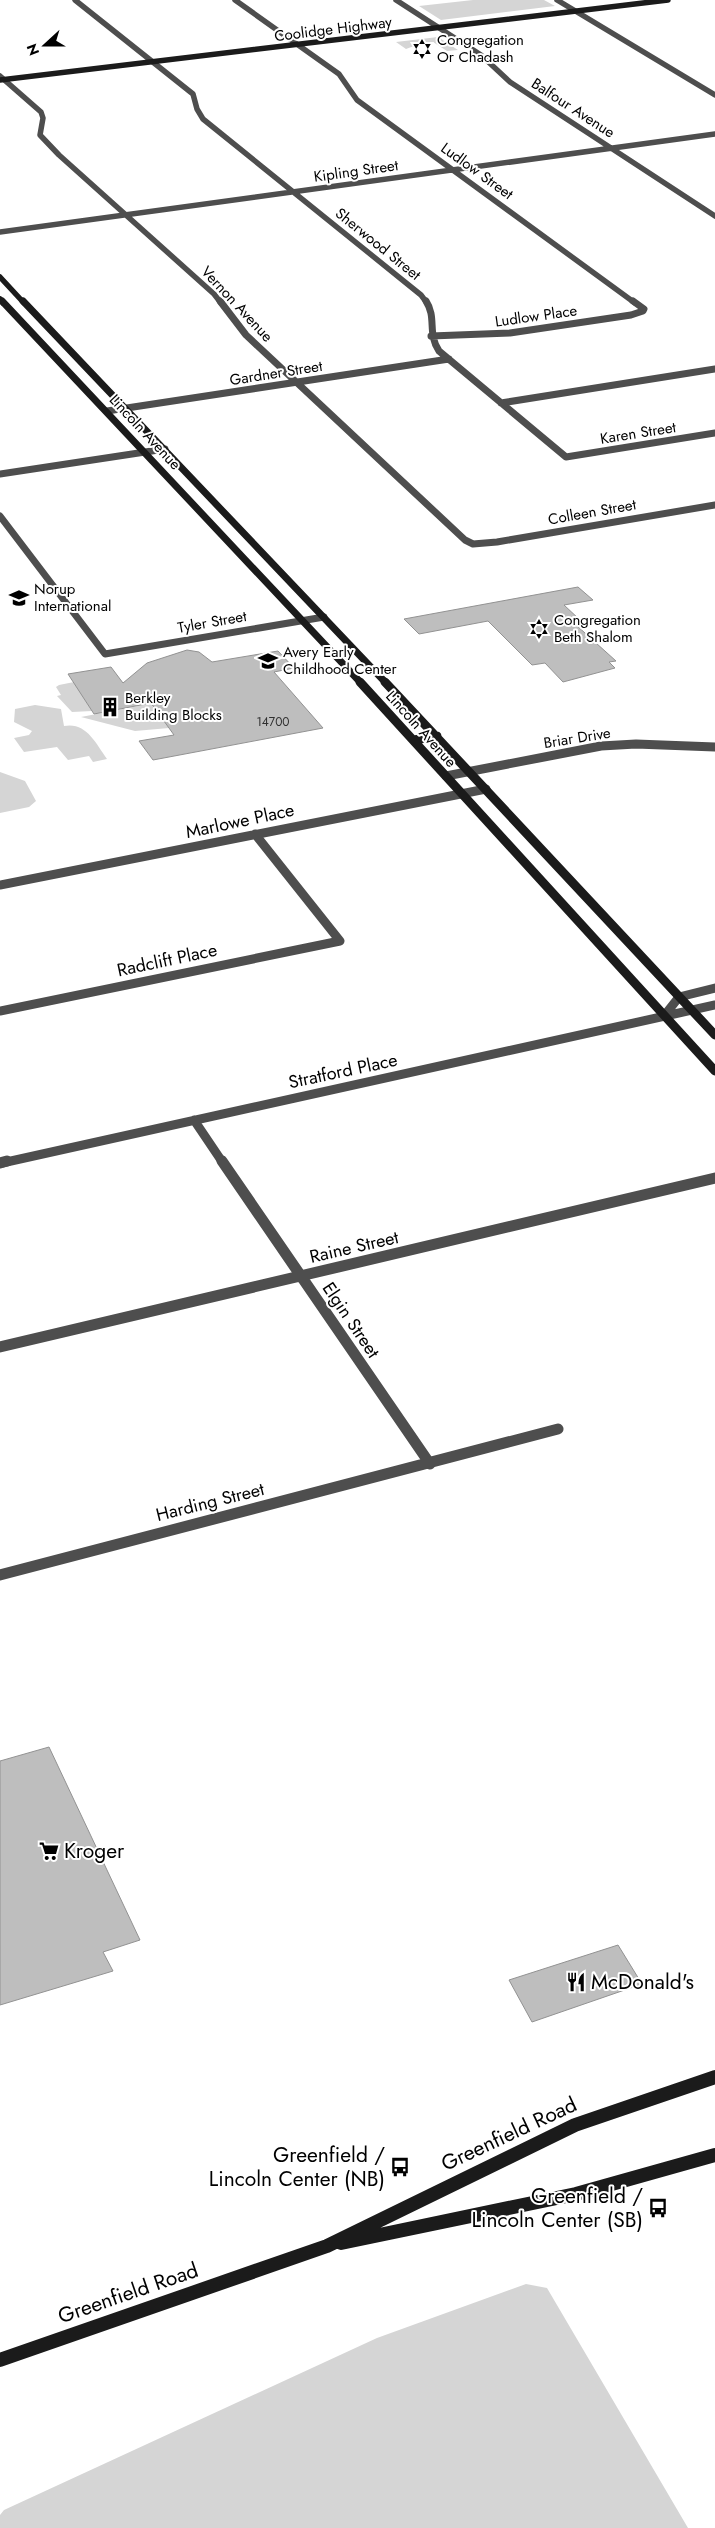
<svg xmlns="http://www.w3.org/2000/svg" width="715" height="2528" font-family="Jost,sans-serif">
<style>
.green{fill:#d5d5d5}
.building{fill:#bebebe;stroke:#929292}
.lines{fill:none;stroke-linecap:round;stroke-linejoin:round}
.street-far3{stroke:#4e4e4e;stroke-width:5.5}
.street-far2{stroke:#4e4e4e;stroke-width:7}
.street-far1{stroke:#4e4e4e;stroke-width:9}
.street{stroke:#4e4e4e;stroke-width:11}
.secondary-far3{stroke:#1b1b1b;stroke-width:5.5}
.secondary-far2{stroke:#1b1b1b;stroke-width:7}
.secondary-far1{stroke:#1b1b1b;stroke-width:9}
.secondary{stroke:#1b1b1b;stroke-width:14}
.labels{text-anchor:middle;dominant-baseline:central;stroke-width:4;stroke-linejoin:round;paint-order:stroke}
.far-number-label{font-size:12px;fill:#303030}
.far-street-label{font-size:15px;fill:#000;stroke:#fff}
.far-poi-label{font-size:15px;fill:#000;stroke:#fff;text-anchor:start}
.street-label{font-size:18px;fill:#000;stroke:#fff}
.near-poi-label{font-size:21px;fill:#000;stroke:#fff;text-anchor:start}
.near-street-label{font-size:21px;fill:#000;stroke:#fff}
</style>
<rect width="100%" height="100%" fill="#fff"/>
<path class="green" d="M473,0h71l11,6 -114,14 -22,-14z
M438,37l20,13 -11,1 -14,-9 -21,1 2,3 -8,3 -10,-7z
M74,682l18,29 -20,1 -15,-16 4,-1 -5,-8 3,-2z
M216,691l54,19 -101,18 -34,3 -54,-14z
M35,705l26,4 3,17c22,-4 31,16 43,33l-14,3 -4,-6 -21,4 -11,-13 -33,5 -10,-14 15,-3 3,-4 -18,-9 1,-13z
M0,772l25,9 11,20 -7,6 -29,6z
M526,2284l21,4 141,240h-688v-13l4,-5 373,-172z"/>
<path class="building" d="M578,587l15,13 -29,5 16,15 -5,4 41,37 -7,1 6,6 -52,14 -18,-19 -13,2 -44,-44 -69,13 -15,-15z
M187,650l12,2 13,10 66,-11 16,17 -20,4 49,56 -170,32 -14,-19 35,-6 -23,-32 -57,11 -26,-40 43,-7 12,16 24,-20z
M49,1747l91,193 -37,12 10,19 -113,34v-244z
M618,1945l24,39 -110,38 -23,-42z"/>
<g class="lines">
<path class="street-far3" d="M75,0l118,94 4,15 6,10 218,176 6,8
M235,0l104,74 18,26 278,203
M396,0l85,55 29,27 205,134
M557,0l158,95
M0,76l41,36 2,6 -3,17 19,20 155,139 7,9
M0,232l715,-98"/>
<path class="street-far2" d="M220,301l26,34 219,205 8,4 24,-2 218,-37
M426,301c11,17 1,32 13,50l127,106 149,-24
M431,336l79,-3 121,-18 12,-4 1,-2 -11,-8
M501,403l214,-34
M107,411l342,-52
M0,474l165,-25
M0,516l105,138 219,-37"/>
<path class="street-far1" d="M446,776l155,-30 35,-2 79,3
M0,885l486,-96
M0,1011l340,-70 -85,-107
M664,1016l15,-19 36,-9
M194,1120l29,43
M2,1163l713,-158"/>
<path class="street" d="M222,1161l208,303
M0,1163l7,-2
M0,1347l715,-169
M0,1575l558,-146"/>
<path class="secondary-far3" d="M0,80l668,-80
M0,277l24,26
M0,299l3,4"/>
<path class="secondary-far2" d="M2,301l359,382
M23,301l363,382"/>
<path class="secondary-far1" d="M360,682l355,389
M385,682l330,353
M414,740l23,-4"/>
<path class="secondary" d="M341,2243l235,-49 139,-39
M0,2360l327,-114 248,-121 140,-48"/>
</g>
<defs>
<symbol id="synagogue-bare" viewBox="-9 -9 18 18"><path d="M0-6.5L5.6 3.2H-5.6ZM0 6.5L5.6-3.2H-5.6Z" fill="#000" stroke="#fff" stroke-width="2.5" paint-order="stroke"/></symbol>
<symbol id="school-bare" viewBox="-9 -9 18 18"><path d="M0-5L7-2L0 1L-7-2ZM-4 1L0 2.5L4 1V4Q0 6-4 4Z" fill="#000" stroke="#fff" stroke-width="2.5" paint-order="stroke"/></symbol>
<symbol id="building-bare" viewBox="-9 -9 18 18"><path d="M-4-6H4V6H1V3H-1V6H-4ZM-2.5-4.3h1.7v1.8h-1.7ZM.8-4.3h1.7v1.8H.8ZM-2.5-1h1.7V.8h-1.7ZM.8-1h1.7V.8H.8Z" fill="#000" stroke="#fff" stroke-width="2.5" paint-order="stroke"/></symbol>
<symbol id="supermarket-bare" viewBox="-9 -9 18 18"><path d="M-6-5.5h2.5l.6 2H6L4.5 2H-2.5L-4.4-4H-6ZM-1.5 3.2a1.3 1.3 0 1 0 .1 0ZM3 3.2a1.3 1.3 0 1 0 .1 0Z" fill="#000" stroke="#fff" stroke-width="2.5" paint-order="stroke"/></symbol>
<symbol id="restaurant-bare" viewBox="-9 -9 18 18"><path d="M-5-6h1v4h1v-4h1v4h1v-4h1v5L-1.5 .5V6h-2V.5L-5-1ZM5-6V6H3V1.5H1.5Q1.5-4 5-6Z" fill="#000" stroke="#fff" stroke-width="2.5" paint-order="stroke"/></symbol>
<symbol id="bus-bare" viewBox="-9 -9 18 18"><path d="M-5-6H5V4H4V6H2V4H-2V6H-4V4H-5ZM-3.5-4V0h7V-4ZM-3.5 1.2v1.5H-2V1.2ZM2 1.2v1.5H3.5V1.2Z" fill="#000" stroke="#fff" stroke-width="2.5" paint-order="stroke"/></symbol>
</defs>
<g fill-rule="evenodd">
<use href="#synagogue-bare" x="408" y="35" width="28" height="28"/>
<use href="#school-bare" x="5" y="584" width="28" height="28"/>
<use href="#synagogue-bare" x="525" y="615" width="28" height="28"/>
<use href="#school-bare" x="254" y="647" width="28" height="28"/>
<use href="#building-bare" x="96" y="693" width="28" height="28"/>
<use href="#supermarket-bare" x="35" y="1837" width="28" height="28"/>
<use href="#restaurant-bare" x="562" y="1968" width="28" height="28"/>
<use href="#bus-bare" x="386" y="2153" width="28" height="28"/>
<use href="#bus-bare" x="644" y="2194" width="28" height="28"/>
</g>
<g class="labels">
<g class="far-number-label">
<text x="273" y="722">14700</text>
</g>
<g class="far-street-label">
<text transform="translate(333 29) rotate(-7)">Coolidge Highway</text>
<text transform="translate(573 108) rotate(33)">Balfour Avenue</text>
<text transform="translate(356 171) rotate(-8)">Kipling Street</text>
<text transform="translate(477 171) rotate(36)">Ludlow Street</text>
<text transform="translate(378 244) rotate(39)">Sherwood Street</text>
<text transform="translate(237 304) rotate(47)">Vernon Avenue</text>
<text transform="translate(536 316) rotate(-8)">Ludlow Place</text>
<text transform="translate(276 373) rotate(-9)">Gardner Street</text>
<text transform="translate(145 432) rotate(47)">Lincoln Avenue</text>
<text transform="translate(638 433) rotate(-9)">Karen Street</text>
<text transform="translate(592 512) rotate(-10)">Colleen Street</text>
<text transform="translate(212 622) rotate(-10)">Tyler Street</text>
<text transform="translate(421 729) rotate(48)">Lincoln Avenue</text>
<text transform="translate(577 738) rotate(-9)">Briar Drive</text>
</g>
<g class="far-poi-label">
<text x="437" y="40">Congregation<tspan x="437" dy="17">Or Chadash</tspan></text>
<text x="34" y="589">Norup<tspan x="34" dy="17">International</tspan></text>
<text x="554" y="620">Congregation<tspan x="554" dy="17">Beth Shalom</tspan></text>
<text x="283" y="652">Avery Early<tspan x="283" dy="17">Childhood Center</tspan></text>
<text x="125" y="698">Berkley<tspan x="125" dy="17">Building Blocks</tspan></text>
</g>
<g class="street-label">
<text transform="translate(240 821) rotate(-12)">Marlowe Place</text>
<text transform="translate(167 960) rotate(-12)">Radclift Place</text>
<text transform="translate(343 1071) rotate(-12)">Stratford Place</text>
<text transform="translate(354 1247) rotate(-13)">Raine Street</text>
<text transform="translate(351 1320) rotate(56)">Elgin Street</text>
<text transform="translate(210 1502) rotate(-14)">Harding Street</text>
</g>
<g class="near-poi-label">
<text x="64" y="1851">Kroger</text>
<text x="591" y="1982">McDonald's</text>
<text x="385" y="2155" text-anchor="end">Greenfield /<tspan x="385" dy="24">Lincoln Center (NB)</tspan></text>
<text x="643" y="2196" text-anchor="end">Greenfield /<tspan x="643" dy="24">Lincoln Center (SB)</tspan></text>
</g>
<g class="near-street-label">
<text transform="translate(509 2134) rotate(-25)">Greenfield Road</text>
<text transform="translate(128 2293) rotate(-19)">Greenfield Road</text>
</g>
</g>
<g transform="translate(45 45) rotate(249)" stroke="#ffffff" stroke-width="4" paint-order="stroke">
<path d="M0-4L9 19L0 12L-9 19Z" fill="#000000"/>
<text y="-8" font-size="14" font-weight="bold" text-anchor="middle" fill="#000000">N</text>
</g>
</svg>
